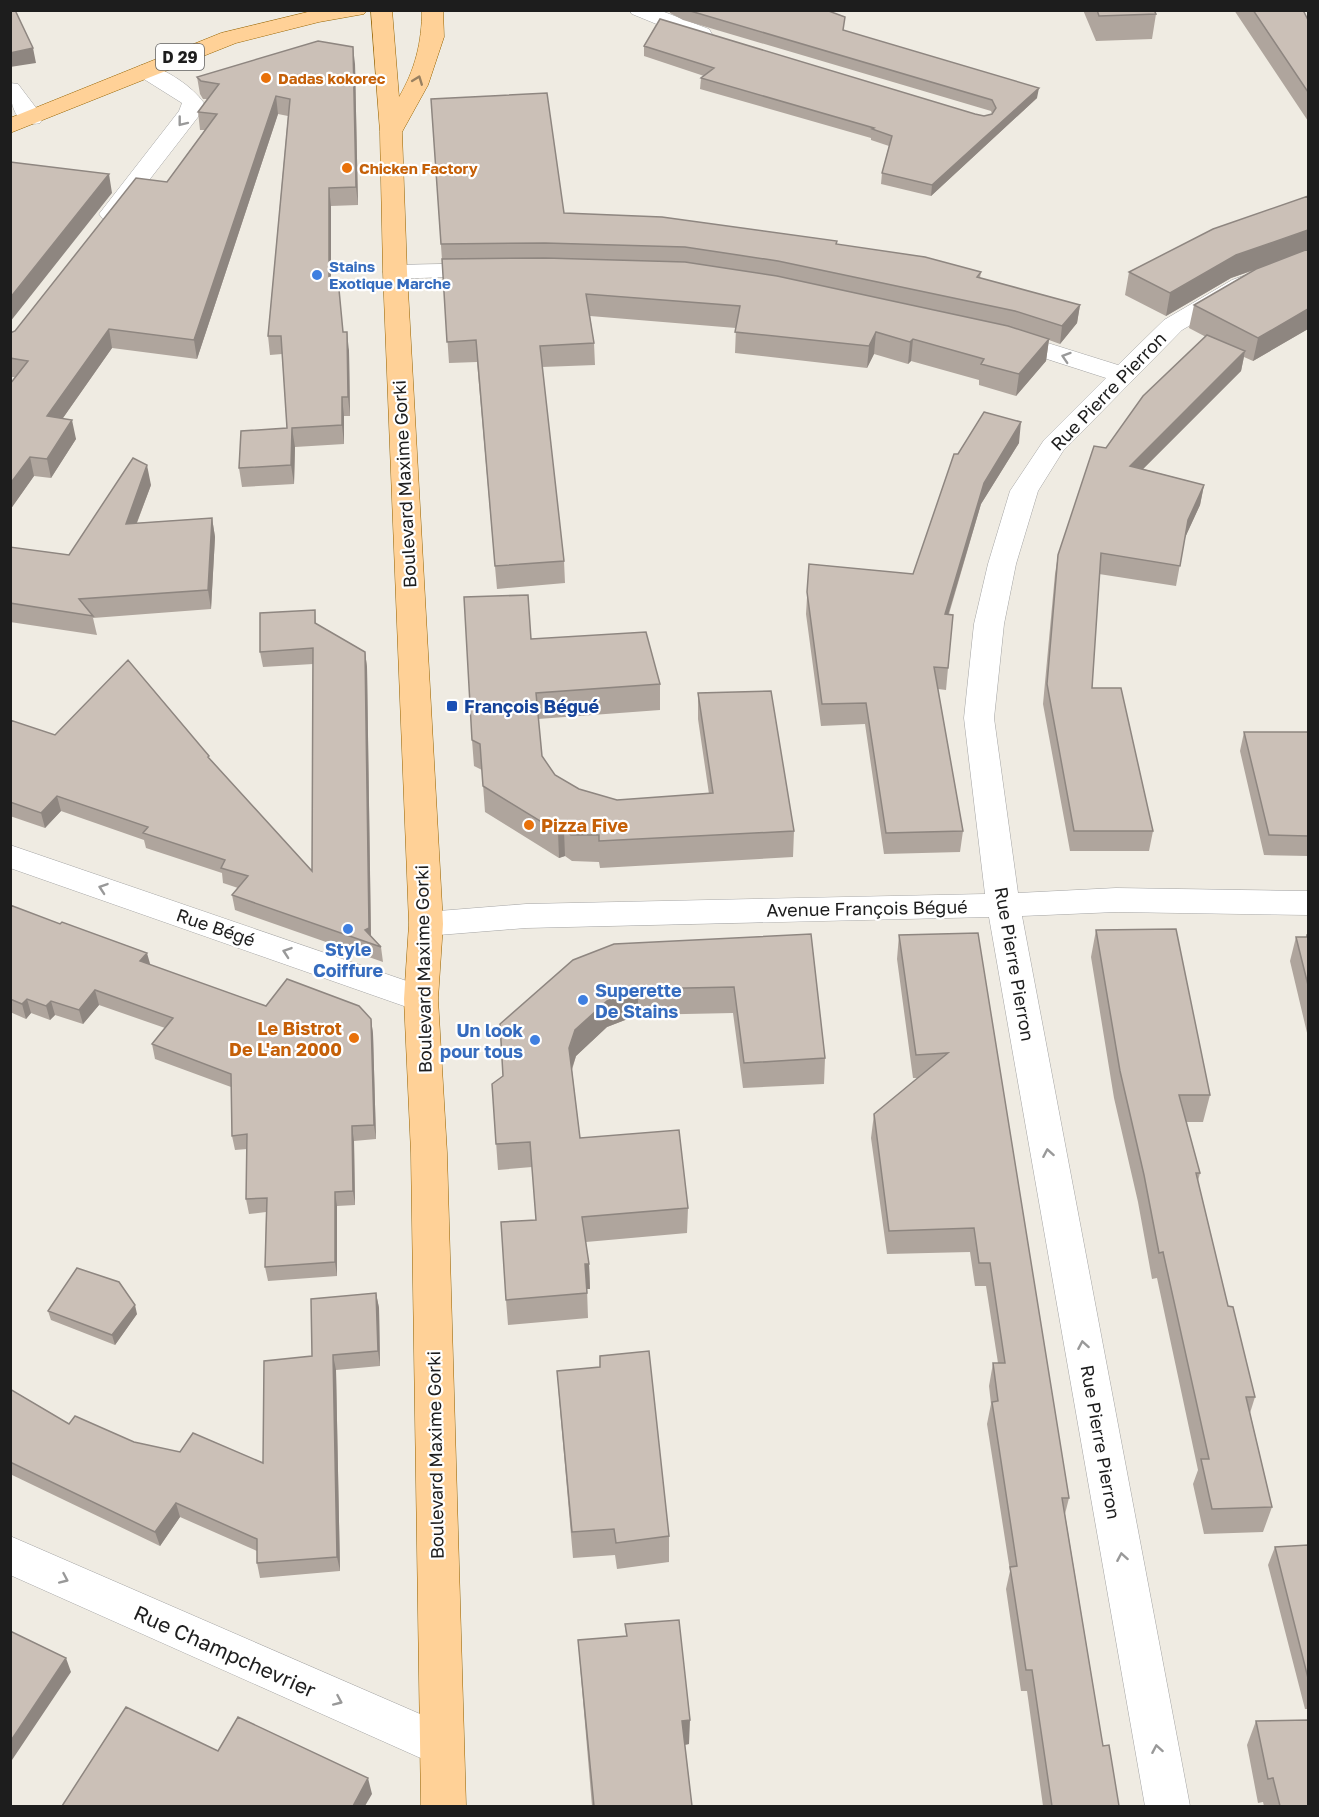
<svg xmlns="http://www.w3.org/2000/svg" width="1319" height="1817" font-family="'Golos Text',sans-serif">
<style>
.lines{fill:none;stroke-linecap:round;stroke-linejoin:round}
.minor-casing{stroke:#a4a4a4;stroke-width:1}
.major-casing{stroke:#966300;stroke-width:1}
.minor{fill:#fff;fill-rule:evenodd}
.major{fill:#ffd197;fill-rule:evenodd}
.wall{fill:#afa59d}
.shaded-wall{fill:#8e8680}
.building{fill:#cbc0b7;stroke:#8e8680;stroke-width:1.5}
.oneway{stroke:#998060}
.oneway2{stroke:#999}
.food-dot{fill:#e8710a;stroke:#fff;stroke-width:2}
.shop-dot{fill:#3f7fe0;stroke:#fff;stroke-width:2}
.transit-dot{fill:#1a4fb4;stroke:#fff;stroke-width:2}
.labels{text-anchor:middle;dominant-baseline:central;stroke-width:4.5;stroke-linejoin:round;paint-order:stroke}
.far-food-label{font-size:15px;font-weight:bold;fill:#c56008;stroke:#fff;text-anchor:start}
.far-shop-label{font-size:15px;font-weight:bold;fill:#366cbe;stroke:#fff;text-anchor:start}
.shield{fill:#fff;stroke:#616161;stroke-width:1.5}
.shield-label{font-size:16px;font-weight:bold;fill:#1d1d1d}
.street-label{font-size:18px;fill:#1d1d1d;stroke:#fff}
.transit-label{font-size:18px;font-weight:bold;fill:#164399;stroke:#fff;text-anchor:start}
.food-label{font-size:18px;font-weight:bold;fill:#c56008;stroke:#fff;text-anchor:start}
.shop-label{font-size:18px;font-weight:bold;fill:#366cbe;stroke:#fff}
.near-street-label{font-size:21px;fill:#1d1d1d;stroke:#fff}
</style>
<rect width="100%" height="100%" fill="#efebe2"/>
<g class="lines">
<defs>
<path id="minor" d="M629,10h30l50,19 3,5 -3,5 -8,1 -8,-1 -61,-25z
M147,64c20,6 45,22 57,39l-6,14 -79,102 -8,2 -8,-2 -4,-5 80,-103 3,-8 -43,-27 -3,-5 3,-5z
M10,83l8,1 22,29 3,5 -3,5c-26,6 -30,-21 -30,-40z
M1308,253v15l-58,22 -68,40 -119,121 -25,40 -22,73 -12,60 -10,94 24,175 98,-5 192,3v24l-192,-3 -94,4 168,890h-45l-156,-889 -463,11 -100,8 -12,-4 -5,-8 5,-8 12,-4 100,-8 459,-10 -21,-176 10,-94 14,-60 22,-73 34,-51 62,-62 -112,-36 -4,-5 4,-5 9,-3 115,36 46,-45 68,-40z
M487,263l9,2 3,5 -3,5 -101,4 -9,-2 -3,-5 3,-5 9,-2z
M10,845l423,145 5,9 -5,9 -12,4 -411,-144z
M10,1536l447,194 6,15 -6,15 -16,6 -16,-6 -415,-185z"/>
<path id="major" d="M316,10h51l-3,4 -45,8 -83,21 -226,90v-15l211,-85z
M371,10h21l7,87c16,-27 23,-55 23,-87h21l1,27 -16,48 -26,47 5,140 36,652 -5,75 9,154 19,653h-45l-10,-653 -7,-154 5,-75 -26,-652 -3,-140z"/>
</defs>
<use href="#minor" class="minor-casing"/>
<use href="#major" class="major-casing"/>
<use href="#minor" class="minor"/>
<use href="#major" class="major"/>
</g>
<path class="wall" d="M670,10h156l18,21 193,67 -106,98 -50,-12 1,-11 7,-27 -18,-6v-2l-171,-49 1,-11 3,-2 -60,-20v-10l340,70 8,-2 -1,-3 -308,-91 -13,-7z
M1083,10h71l2,4 -4,25 -56,2z
M1234,10h69l5,10v101z
M355,64l3,141 -27,1v73l12,53 6,19 1,65h-6v28l-49,3 -1,37 -52,3 -3,-19 48,-40 -5,-74 -12,1 -2,-19 20,-220 -10,-2 -81,245 -85,-11 -49,70 13,21 -25,39 -17,-2 -24,34v-126l5,-7h-5v-44l5,-2 152,-149 38,-52h-5l-2,-18 9,-13h-4l-3,-5 -3,-17z
M431,99l133,114 273,28v3l144,28 -1,6 100,27 -3,18 -17,21 -11,-4 -3,21 -30,35 -37,-11v-5l-68,-19 -3,3 -34,-10 -7,14 -132,-15 1,-25 -146,-12 4,27 1,22 -53,2 22,194 1,22 -68,6 -20,-227 -28,1z
M1308,196v133l-55,32 -9,-4 -3,14 -98,98 61,16 -4,20 -15,32 -9,49 -77,-12 -7,114 61,143 -4,20h-79l-27,-147 12,-130 3,-19 48,-107 100,-111 -17,-9 5,-23 60,-35 -23,8 -65,38 -41,-21 4,-23z
M1019,443l-38,61 -32,110 -1,54 -2,22 -8,-1 25,142 -3,21 -76,2 -19,-130 -44,2 -15,-112 3,-50 104,10 45,-120z
M151,485l-14,38 75,-5 3,19 -4,72 -118,9 4,17 -87,-13v-75l59,8z
M315,610l1,14 49,28 2,15 4,269 10,11 2,15 -148,-52 -3,-15 6,-7 -15,-5 -1,-10 -76,-25 -2,-8 -83,-29 -16,17 -35,-12v-96l45,15 155,24 102,112 1,-207 -50,3 -3,-15z
M531,639l129,45v26l-122,9 4,37 13,19 24,14 38,11 92,-6 -11,-75v-26l96,138 -1,26 -193,11 -1,-6 -27,-1 -7,-5 -6,2 -74,-46 -3,-42 -8,-4 -2,-26z
M1244,732h64v124l-44,-1 -24,-104z
M10,905l140,60 116,41 105,13 2,15 3,105 -22,2 1,64 -18,1v70l-69,5 -3,-14 1,-55 -17,2 -3,-15 1,-50 -12,1 -3,-14 -1,-49 -76,-28 -3,-15 13,-16 -66,-23 -16,19 -28,-9 -5,5 -19,-7 -5,6 -16,-7z
M1096,930l114,165 -7,27h-17l14,51 -2,8 30,125 27,91 -5,16 22,94 -9,25 -59,2 -11,-50 5,-14 -41,-192 -5,1 -14,-77 -24,-104 -23,-141z
M978,933l91,565 -4,16 38,232 16,60h-76l-16,-115h-6l-15,-102 4,-18 -23,-147 4,-20 -2,-18 4,-23h5l-12,-77h-11l-5,-34 -83,2 -16,-116 3,-24 44,-36h-5l-16,-119 2,-24z
M811,934l14,124 -1,26 -81,4 -10,-75 -95,2 -31,12 -31,29 -4,14 8,68 108,70 -1,25 -101,9 3,22 1,25h-3l1,29 -80,7 -2,-25 30,-80 -4,-53 -34,3 -6,-86 11,-8 -3,-52z
M1308,935v102l-18,-76 6,-24h10z
M376,1293l3,15 1,58 -44,4 4,201 -80,7 -3,-15v-12l-77,-34 -20,29 -150,-72v-85l59,35 65,18 46,10 83,11 49,-107z
M48,1311l89,3 -22,31 -64,-25z
M557,1371l112,165v26l-52,7 -2,-14 -42,3 -14,-161z
M1308,1545v164h-3l-37,-144 7,-18z
M625,1624l64,120 -4,1 7,61h-100l-12,-141 -2,-25 48,-4z
M1256,1721l52,85h-44l-1,-4 -5,1 -11,-58z"/>
<path class="shaded-wall" d="M353,47l2,17 3,141 -2,-18z
M33,48l3,15 -26,4v-14z
M1039,88l-2,10 -106,98 1,-11z
M276,96l2,18 -81,245 -3,-19z
M109,174l3,19 -102,129v-24z
M329,188l2,18v92l-2,-19z
M1308,230v21l-77,27 -65,38 4,-23 66,-38z
M1080,305l-3,18 -17,21 2,-18z
M1308,309v20l-55,32 5,-23z
M109,329l3,19 -61,87 -4,-19z
M347,332l2,19 1,65 -2,-19z
M876,332l-2,22 -7,14 2,-22z
M913,339l-2,22 -3,3 2,-22z
M1049,339l-3,22 -30,35 3,-22z
M1245,351l-4,20 -114,114 3,-19z
M342,397l2,19v28l-2,-19z
M72,420l4,19 -25,39 -4,-19z
M1021,422l-2,21 -38,61 -39,131 3,-21 39,-131z
M292,428l3,19 -1,37 -3,-19z
M30,457l4,19 -24,34v-26z
M147,465l4,20 -22,58 -3,-19z
M1204,485l-4,20 -16,35 4,-20z
M212,518l3,19 -4,72 -3,-19z
M365,652l2,15 4,276 -6,-13z
M57,796l4,15 -16,17 -4,-15z
M564,830l1,26 -6,2 -1,-26z
M147,953l4,14 -11,-6z
M638,989v26l-31,12 -31,29 -6,18 -1,-26 6,-18 32,-29z
M95,990l4,15 -16,19 -4,-14z
M27,999l4,14 -5,6 -4,-15z
M51,1001l4,14 -5,5 -4,-14z
M371,1019l2,15 3,105 -2,-14z
M352,1126l2,15 1,64 -2,-14z
M335,1192l2,14v70l-2,-14z
M585,1264h4l1,25h-4z
M376,1293l3,15 1,58 -2,-15z
M135,1305l2,9 -22,31 -3,-10z
M333,1355l3,15 4,201 -3,-14z
M176,1503l4,14 -20,29 -5,-14z
M66,1658l5,14 -61,91v-21z
M690,1720l-1,24 -7,1v-24z
M368,1778l4,16 -7,12h-12z"/>
<path class="building" d="M10,10h5l18,38 -23,5z
M687,10h139l19,7 -2,13 196,58 -107,97 -50,-12 10,-37 -20,-7 2,-1 -173,-50 13,-10 -70,-22 16,-27 315,95 9,2 8,-2 4,-6 -4,-8z
M1097,10h57l2,4 -57,2z
M1253,10h50l5,10v72z
M318,41l35,6 3,140 -27,1v91h9l5,53h4l1,65h-6v28l-50,3 -1,37 -52,3 2,-37 46,-3 -6,-92h-13l22,-237 -14,-3 -82,244 -85,-11 -62,87 25,4 -25,39 -17,-2 -20,27v-100l18,-23 -18,-3v-25l5,-2 121,-153 31,4 50,-68 -19,-2 21,-28 -18,-3 -4,-4z
M547,93l17,120 98,4 175,24 -1,3 89,13 56,15 -4,5 103,28 -18,21 -47,-15 -237,-50 -93,-14 -140,-4 -104,1 -10,-145z
M10,162l99,12 -99,124z
M1308,196v34l-72,25 -66,38 -41,-21 84,-43z
M1308,249v60l-50,29 -64,-33 62,-36z
M545,258l140,4 92,14 231,50 41,13 -30,35 -38,-10 3,-5 -71,-20 -3,3 -34,-10 -7,14 -134,-14 5,-26 -154,-12 8,49 -54,3 24,215 -69,5 -19,-226 -29,2 -5,-83z
M1207,335l38,16 -115,115 74,19 -16,35 -8,46 -79,-13 -9,135h29l32,143h-79l-27,-147 11,-129 36,-109 12,2 37,-52z
M984,412l37,10 -37,61 -39,131 8,1 -5,53 -14,-1 29,164 -77,2 -20,-130 -44,1 -15,-112 2,-28 104,10 41,-120h4z
M133,458l14,7 -21,59 86,-6 -4,72 -129,9 14,17 -83,-13v-56l59,8z
M528,595l3,44 115,-7 14,52 -124,9 6,63 13,19 24,14 38,11 96,-7 -15,-100 73,-2 23,140 -195,10v-6h-28l-7,-5 -6,2 -75,-46 -3,-42 -8,-4 -8,-143z
M315,610v13l50,29 4,276 -4,2 16,17 -149,-52 16,-19 -27,-8 4,-8 -82,-27 5,-6 -91,-31 -16,17 -31,-11v-82l45,15 73,-75 81,96 -1,1 104,114 1,-223 -53,4v-39z
M1244,732h64v104l-39,-1z
M10,905l50,19 2,-2 85,31 -7,8 126,45 21,-27 72,27 12,13 3,106 -22,1 1,65 -18,1v70l-70,5 2,-69 -21,1 1,-65 -15,2 -1,-62 -79,-30 21,-26 -78,-28 -16,20 -28,-9 -5,5 -19,-7 -5,5 -12,-5z
M1176,929l34,166h-31l21,78h-4l32,133 5,1 22,90h-9l26,110 -60,2 -11,-50h8l-46,-207 -4,1 -15,-78 -24,-104 -24,-141z
M978,933l91,565h-7l41,248 6,-1 10,61h-67l-20,-136h-6l-16,-103 7,-1 -25,-164 6,-1 -5,-38h12l-15,-100h-11l-5,-35 -85,3 -15,-117 74,-61 -32,2 -17,-120z
M811,934l14,124 -81,5 -10,-76 -96,2 -31,12 -32,29 -6,18 11,90 99,-8 9,78 -106,9 7,47h-4l2,29 -81,7 -5,-78 35,-2 -6,-78 -34,2 -4,-60 11,-8 -3,-52 73,-64 41,-16z
M1307,935h1v50l-12,-48h11z
M77,1268l42,14 16,23 -23,30 -64,-24z
M376,1293l2,58 -45,4 4,202 -80,6v-24l-81,-36 -21,29 -145,-70v-73l59,35 6,-8 59,26 46,10 13,-19 70,30 1,-102 48,-5 -1,-57z
M649,1351l20,185 -53,7 -2,-14 -42,3 -15,-161 43,-4v-11z
M1308,1545v133l-33,-131z
M679,1620l11,100 -8,1 10,85h-98l-16,-166 49,-4 -2,-12z
M10,1631l56,27 -56,84z
M126,1707l92,44 20,-34 130,61 -15,28h-291z
M1308,1720v86h-28l-7,-28 -5,1 -12,-58z"/>
<defs><path id="oneway-chevron" d="M-2-3.5L2.5 0L-2 3.5" fill="none" stroke-width="1.6" stroke-linecap="round" stroke-linejoin="round" transform="scale(1.5)"/></defs>
<use class="oneway" href="#oneway-chevron" transform="translate(418 80) rotate(-69)"/>
<g class="oneway2">
<use href="#oneway-chevron" transform="translate(182 122) rotate(128)"/>
<use href="#oneway-chevron" transform="translate(1066 357) rotate(-162)"/>
<use href="#oneway-chevron" transform="translate(103 888) rotate(-161)"/>
<use href="#oneway-chevron" transform="translate(287 952) rotate(-161)"/>
<use href="#oneway-chevron" transform="translate(1048 1153) rotate(-100)"/>
<use href="#oneway-chevron" transform="translate(1083 1345) rotate(-100)"/>
<use href="#oneway-chevron" transform="translate(1122 1557) rotate(-100)"/>
<use href="#oneway-chevron" transform="translate(64 1579) rotate(24)"/>
<use href="#oneway-chevron" transform="translate(338 1701) rotate(24)"/>
<use href="#oneway-chevron" transform="translate(1157 1749) rotate(-100)"/>
</g>
<g class="food-dot">
<circle cx="266" cy="78" r="6"/>
<circle cx="347" cy="168" r="6"/>
<circle cx="529" cy="825" r="6"/>
<circle cx="354" cy="1038" r="6"/>
</g>
<g class="shop-dot">
<circle cx="317" cy="275" r="6"/>
<circle cx="348" cy="929" r="6"/>
<circle cx="583" cy="1000" r="6"/>
<circle cx="535" cy="1040" r="6"/>
</g>
<rect class="transit-dot" x="446" y="700" width="12" height="12" rx="3"/>
<g class="labels">
<g class="far-food-label">
<text x="278" y="78">Dadas kokorec</text>
<text x="359" y="168">Chicken Factory</text>
</g>
<g class="far-shop-label">
<text x="329" y="266">Stains<tspan x="329" dy="17">Exotique Marche</tspan></text>
</g>
<rect class="shield" x="156" y="44" width="48" height="26" rx="4.5"/>
<g class="shield-label">
<text x="180" y="57">D 29</text>
</g>
<g class="street-label">
<text transform="translate(1108 391) rotate(-46)">Rue Pierre Pierron</text>
<text transform="translate(404 484) rotate(-93)">Boulevard Maxime Gorki</text>
<text transform="translate(867 908) rotate(-1)">Avenue François Bégué</text>
<text transform="translate(216 927) rotate(19)">Rue Bégé</text>
<text transform="translate(1015 964) rotate(80)">Rue Pierre Pierron</text>
<text transform="translate(423 969) rotate(-91)">Boulevard Maxime Gorki</text>
<text transform="translate(1101 1442) rotate(80)">Rue Pierre Pierron</text>
<text transform="translate(435 1455) rotate(-91)">Boulevard Maxime Gorki</text>
</g>
<g class="transit-label">
<text x="464" y="706">François Bégué</text>
</g>
<g class="food-label">
<text x="541" y="825">Pizza Five</text>
<text x="342" y="1028" text-anchor="end">Le Bistrot<tspan x="342" dy="21">De L'an 2000</tspan></text>
</g>
<g class="shop-label">
<text x="348" y="949">Style<tspan x="348" dy="21">Coiffure</tspan></text>
<text x="595" y="990" text-anchor="start">Superette<tspan x="595" dy="21">De Stains</tspan></text>
<text x="523" y="1030" text-anchor="end">Un look<tspan x="523" dy="21">pour tous</tspan></text>
</g>
<g class="near-street-label">
<text transform="translate(225 1651) rotate(24)">Rue Champchevrier</text>
</g>
</g>
<rect width="1319" height="1817" fill="none" stroke="#1d1d1d" stroke-width="24"/>
</svg>
